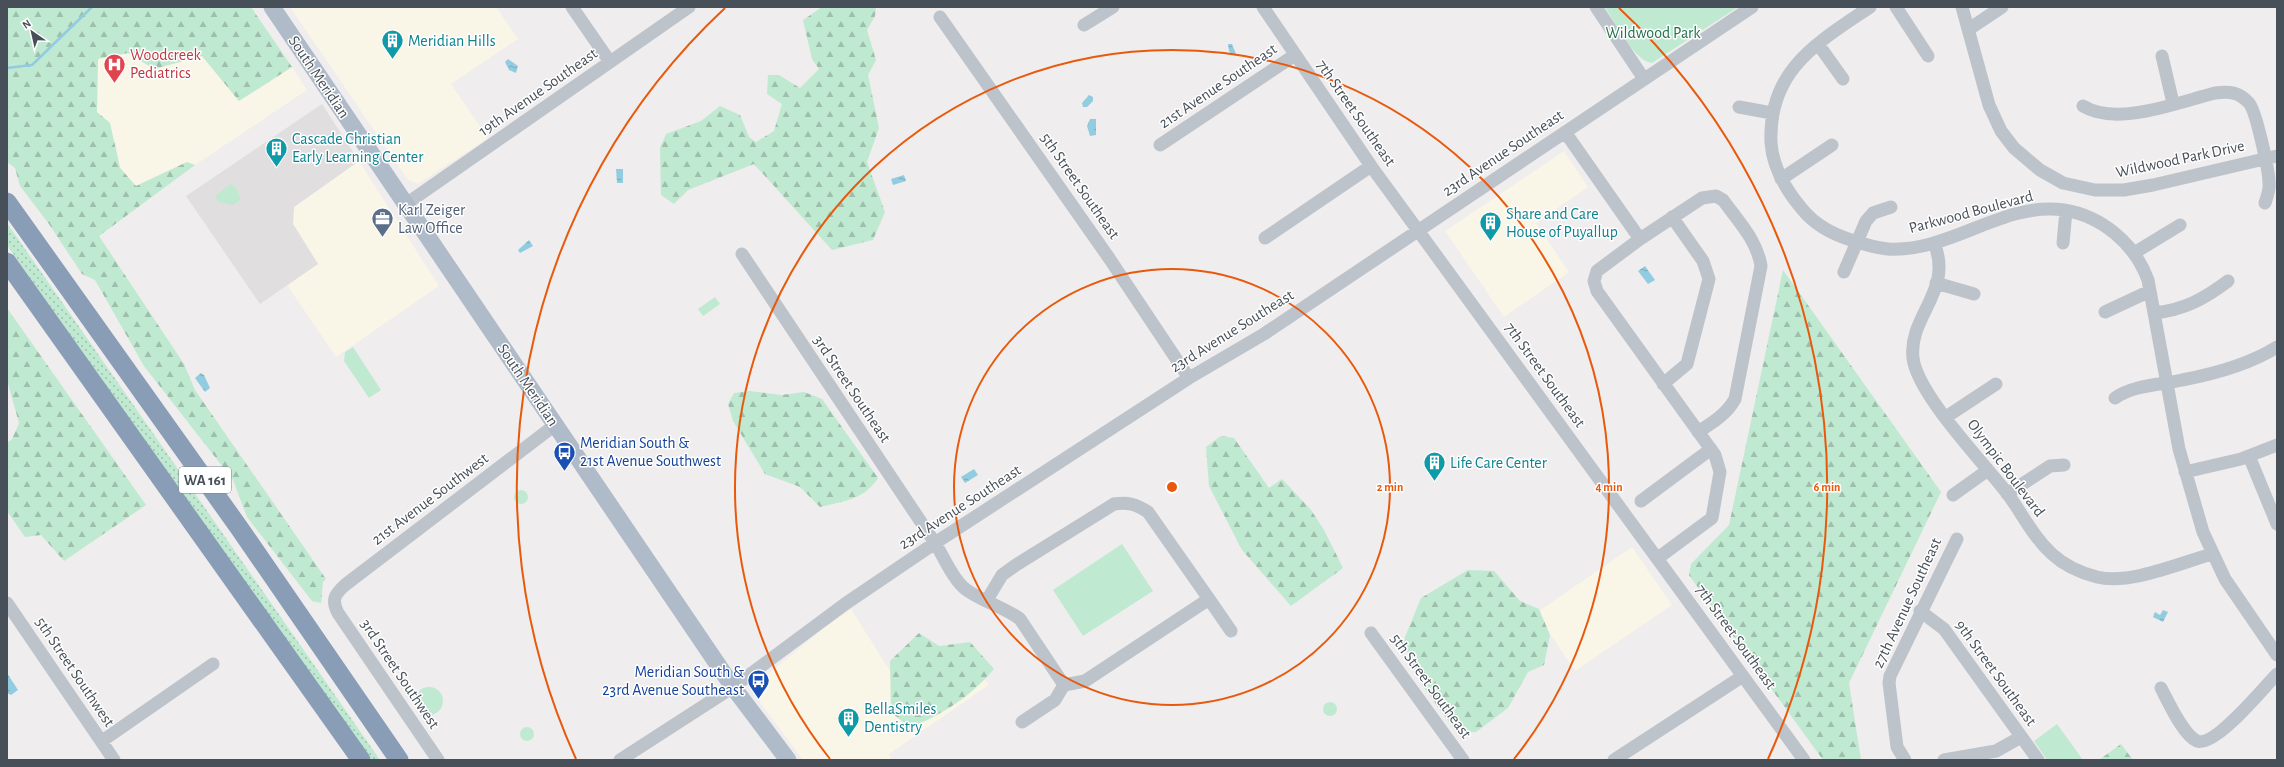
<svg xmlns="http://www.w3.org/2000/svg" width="2284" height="767" font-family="'Alegreya Sans',sans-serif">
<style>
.commercial{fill:#f9f5e7}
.education{fill:#e0dede}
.grass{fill:url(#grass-dots)}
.forest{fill:url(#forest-firs)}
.park{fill:#c0e9d1}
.water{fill:url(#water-ripples)}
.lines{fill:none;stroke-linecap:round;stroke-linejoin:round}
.stream{stroke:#92cce0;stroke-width:2.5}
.minor{stroke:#bdc3ca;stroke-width:13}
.major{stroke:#afbbc9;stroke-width:17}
.highway{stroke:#8a9db6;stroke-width:19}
.ring{fill:none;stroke:#e8590c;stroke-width:2}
.labels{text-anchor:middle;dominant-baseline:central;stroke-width:3;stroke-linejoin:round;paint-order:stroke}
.shield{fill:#fff;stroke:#7e848a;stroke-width:1}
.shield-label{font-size:15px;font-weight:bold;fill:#474f58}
.park-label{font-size:16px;fill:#21704c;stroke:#fff}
.culture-label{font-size:16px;fill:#0d838f;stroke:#fff;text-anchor:start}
.health-label{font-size:16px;fill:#be3a42;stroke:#fff;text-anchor:start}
.street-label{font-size:16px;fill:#474f58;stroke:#fff}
.service-label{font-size:16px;fill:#4e5e75;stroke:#fff;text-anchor:start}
.transit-label{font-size:16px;fill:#164399;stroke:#fff;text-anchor:start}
.centre{fill:#e8590c;stroke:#fff;stroke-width:2}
.ring-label{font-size:12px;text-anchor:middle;font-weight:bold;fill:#e8590c;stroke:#fff;stroke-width:3;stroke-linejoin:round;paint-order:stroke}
</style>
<defs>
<pattern id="grass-dots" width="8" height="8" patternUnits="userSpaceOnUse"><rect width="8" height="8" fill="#c0e9d1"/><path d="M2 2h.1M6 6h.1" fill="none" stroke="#9ebfac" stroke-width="1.8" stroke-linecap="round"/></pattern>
<pattern id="forest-firs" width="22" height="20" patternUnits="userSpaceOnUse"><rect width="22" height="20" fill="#c0e9d1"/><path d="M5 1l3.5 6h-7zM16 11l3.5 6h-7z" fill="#9ebfac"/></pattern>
<pattern id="water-ripples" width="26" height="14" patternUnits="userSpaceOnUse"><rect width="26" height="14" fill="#92cce0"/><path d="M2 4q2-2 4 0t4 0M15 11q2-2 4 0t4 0" fill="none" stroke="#79a8b8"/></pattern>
</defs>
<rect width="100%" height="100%" fill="#efeded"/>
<path class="commercial" d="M290,7h206l22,32 -67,45 37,54 -70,46 -10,-4z
M128,53l26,16 48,-13 37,45 53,-34 15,23 -112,75 -8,-3 -51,24 -16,-18 -4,-24 -19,-32 1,-53z
M1564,151l24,36 -52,36 33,49 -65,45 -59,-86z
M359,161l80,125 -103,71 -49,-72 31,-21 -25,-40 -1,-7 2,-10z
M1632,547l40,58 -97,66 -39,-58z
M851,609l46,73 64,-38 28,41 -100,69 2,6h-88l-42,-56 -3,-8v-8l9,-13 57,-47z"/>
<path class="education" d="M322,104l37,57 -65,46 -1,17 25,40 -58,40 -74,-108z"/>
<path class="grass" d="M7,223l373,537h-12l-361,-515z"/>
<path class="forest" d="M7,7h244l41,60 -53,34 -37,-45 -48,13 -26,-16 -30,6 -1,53 13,11 10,45 16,18 51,-24 8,3 -96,71 85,128 11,26 131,189 -3,3 -2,21 -9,-2 -65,-84 -14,-37 -89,-114 -49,-86 -13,-6 -33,-50 -29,-38 -5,-18 -8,-6z
M822,7h54l-1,9 -8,14 9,30 -8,15 11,53 -12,34 18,50 -12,28 -41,10 -78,-86 -66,26 -14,14 -13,-9 -1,-47 6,-14 35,-13 19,-15 20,9 9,22 7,5 18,-11 8,-27 -15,-10 1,-19h11l21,13 19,-19 -7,-10 -9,-39z
M1783,270l158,222 -92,191 12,77h-38l-134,-185 2,-11 38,-39z
M7,308l139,197 -82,56 -23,-26 -16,2 -18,-26v-68l5,-4 7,-16 -12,-43z
M750,391l31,4 23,-3 18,7 56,79c-14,22 -34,23 -58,29l-20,-20 -35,-13 -32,-53 -5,-17 6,-11z
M1221,436l13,2 35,50 13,-9 29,31 13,20 19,38 -52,38 -49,-56 -33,-64 -3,-39z
M1468,570l26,1 26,30 19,8 11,26 -6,30 -16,7 -20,36 -32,24 -19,1 -35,-48 -19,-43 18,-44z
M919,633l20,13 31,-4 24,27c-25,29 -50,44 -84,59l-19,-16 -1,-51z
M2121,744l12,16h-34z"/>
<path class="park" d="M1605,7h133l-86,56c-17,-1 -38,-42 -47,-56z
M230,184l5,2 6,13 -8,6 -14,-3 -4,-6z
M715,297l5,7 -17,12 -5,-7z
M353,347l28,43 -12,8 -25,-37 1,-9z
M514 497a7 7 0 1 1 14 0a7 7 0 1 1-14 0Z
M1122,544l31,47 -70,45 -30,-46z
M415 701a14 14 0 1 1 28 0a14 14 0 1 1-28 0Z
M1323 709a7 7 0 1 1 14 0a7 7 0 1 1-14 0Z
M2057,724l26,36h-36l-13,-19z
M520 734a7 7 0 1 1 14 0a7 7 0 1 1-14 0Z"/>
<path class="water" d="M1228,44h4l4,10 -4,1 -3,-4z
M508,59l10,7 -2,7 -7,-3 -4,-8z
M1089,95l4,2v4l-6,6h-4l-1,-4z
M1090,119h6v16l-6,1 -3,-10z
M616,169h7v14h-6z
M904,175l2,6 -13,4 -2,-6z
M529,240l4,6 -13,7 -2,-3z
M1645,266l10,14 -7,4 -10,-13z
M201,373l3,2 6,13 -5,4 -10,-14z
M974,469l4,6 -13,8 -4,-6z
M2163,610l5,2 -5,10 -10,-5 2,-5 5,3z
M7,673l11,17 -7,5 -4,-2z"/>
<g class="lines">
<path class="stream" d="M7,68l25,-3 60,-58"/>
<path class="minor" d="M572,7l38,55
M1263,7l108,159 433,594
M1596,7l48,72
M1870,7c-53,36 -102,63 -99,136 2,26 15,47 31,66 13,16 30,25 49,31 12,4 24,8 37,9 62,4 115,-48 176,-39 38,6 71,34 84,70l31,169 24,83 22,47 52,76
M1896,7l32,49
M1962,7l27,98 12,26 13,17 26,22 23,13 32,7h29l29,-5 124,-29
M940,17l169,241 80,120
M1084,25l29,-18
M1969,29l33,-22
M1818,44l25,35
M2162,56l11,47
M2083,106c34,21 96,-4 132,-13 14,-2 24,-1 34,10 7,8 20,67 20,80 1,6 -2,14 -4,20
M1739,107l33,6
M1565,132l75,107 -43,32 -3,10 3,10 118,164 5,17 -8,46 -54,40
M1160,145l135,-90
M1781,179l51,-34
M406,204l283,-197
M1265,238l106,-72
M1640,239l62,-41 14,-2 7,4c15,21 34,40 38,66l-26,133c-9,16 -23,24 -37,33
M1934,243c20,48 -26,73 -21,115 4,36 71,105 94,135 15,20 26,44 45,61 12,11 29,19 45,23 33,8 83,-14 115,-23
M2063,243l3,-32
M2134,253l46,-28
M742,254l193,289c9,14 16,33 28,44 14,13 40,19 57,32l44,66
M1844,272l22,-51 7,-8 18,-6
M1936,283l38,11
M2105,312l45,-21
M2154,313c30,-3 50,-14 74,-32
M1663,384l24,-20 22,-85 -6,-18 -31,-44
M2115,398c18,-13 45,-13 67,-18 32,-6 68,-16 95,-33
M1946,417l50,-33
M2249,456l28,68
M2185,472l56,-13 36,-14
M2007,494l43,-28 14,-1
M1953,495l35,-25
M1641,501l70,-52
M1209,599l22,32
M987,600l15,-25 14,-10 98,-61c14,-2 22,0 34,8l61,87 -124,82 -21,4 -9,15 -33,22
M7,603l107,157
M1920,611l24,18 94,131
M1371,633l92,127
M2161,688c7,13 22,47 36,53 18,7 67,-54 80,-67
M102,741l111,-77
M438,760l-100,-147c-7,-13 -3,-19 7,-28l210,-160
M620,760l113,-73 112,-83 90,-61 254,-165 75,-44 488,-327
M1614,760l129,-84
M1905,760l-8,-13 -8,-64 1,-7 67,-137
M1944,760l52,-9 25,-14"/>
<path class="major" d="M272,7l461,680 55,73"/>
<path class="highway" d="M7,202l233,327 159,231
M7,262l354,498"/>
</g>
<g class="ring">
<circle cx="1172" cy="487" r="218"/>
<path d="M830 759A437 437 0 1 1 1514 759"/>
<path d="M576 759A655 655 0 0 1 725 8M1619 8A655 655 0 0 1 1768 759"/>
</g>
<defs>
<symbol id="building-pin" viewBox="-11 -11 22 30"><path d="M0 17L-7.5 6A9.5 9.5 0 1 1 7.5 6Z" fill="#0f9aa8" stroke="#fff"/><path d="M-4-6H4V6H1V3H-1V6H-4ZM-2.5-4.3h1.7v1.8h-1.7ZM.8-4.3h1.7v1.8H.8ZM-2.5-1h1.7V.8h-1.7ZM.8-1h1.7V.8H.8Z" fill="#fff"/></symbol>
<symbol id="hospital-pin" viewBox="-11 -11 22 30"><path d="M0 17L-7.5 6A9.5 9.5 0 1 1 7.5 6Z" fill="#e0444e" stroke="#fff"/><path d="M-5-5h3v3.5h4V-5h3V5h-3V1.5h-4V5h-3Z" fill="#fff"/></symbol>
<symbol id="office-pin" viewBox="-11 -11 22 30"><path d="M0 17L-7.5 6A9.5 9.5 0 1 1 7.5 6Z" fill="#5c6f8a" stroke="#fff"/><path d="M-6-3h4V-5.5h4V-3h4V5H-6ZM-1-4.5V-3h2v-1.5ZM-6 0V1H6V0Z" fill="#fff"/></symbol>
<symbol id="bus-pin" viewBox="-11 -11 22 30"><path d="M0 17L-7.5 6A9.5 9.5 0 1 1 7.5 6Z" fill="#1a4fb4" stroke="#fff"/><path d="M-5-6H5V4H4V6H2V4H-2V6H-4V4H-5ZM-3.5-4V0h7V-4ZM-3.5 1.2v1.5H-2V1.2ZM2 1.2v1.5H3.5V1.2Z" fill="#fff"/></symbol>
</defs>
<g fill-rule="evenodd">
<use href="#building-pin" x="380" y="28" width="25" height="34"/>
<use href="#hospital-pin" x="102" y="52" width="25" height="34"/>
<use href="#building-pin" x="264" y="136" width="25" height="34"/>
<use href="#office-pin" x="370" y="206" width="25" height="34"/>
<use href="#building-pin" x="1478" y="210" width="25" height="34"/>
<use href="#bus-pin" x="552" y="440" width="25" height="34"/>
<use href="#building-pin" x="1422" y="450" width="25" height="34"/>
<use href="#bus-pin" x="746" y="668" width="25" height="34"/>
<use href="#building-pin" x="836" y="706" width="25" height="34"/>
</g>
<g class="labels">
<rect class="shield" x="179" y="467" width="52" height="26" rx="3"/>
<g class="shield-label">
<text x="205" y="480">WA 161</text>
</g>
<g class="park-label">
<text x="1653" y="33">Wildwood Park</text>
</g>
<g class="culture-label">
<text x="408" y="41">Meridian Hills</text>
<text x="292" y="139">Cascade Christian<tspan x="292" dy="18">Early Learning Center</tspan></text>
<text x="1506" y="214">Share and Care<tspan x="1506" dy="18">House of Puyallup</tspan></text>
<text x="1450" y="463">Life Care Center</text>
<text x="864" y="709">BellaSmiles<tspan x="864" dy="18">Dentistry</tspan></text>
</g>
<g class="health-label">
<text x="130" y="55">Woodcreek<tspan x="130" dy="18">Pediatrics</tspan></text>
</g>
<g class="street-label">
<text transform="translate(319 77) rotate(56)">South Meridian</text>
<text transform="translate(1218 86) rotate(-34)">21st Avenue Southeast</text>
<text transform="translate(538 92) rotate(-35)">19th Avenue Southeast</text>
<text transform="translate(1356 113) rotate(55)">7th Street Southeast</text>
<text transform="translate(1503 153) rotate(-34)">23rd Avenue Southeast</text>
<text transform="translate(2180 159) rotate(-12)">Wildwood Park Drive</text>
<text transform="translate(1080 186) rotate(55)">5th Street Southeast</text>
<text transform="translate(1971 212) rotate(-15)">Parkwood Boulevard</text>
<text transform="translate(1232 331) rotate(-32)">23rd Avenue Southeast</text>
<text transform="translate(1545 375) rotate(54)">7th Street Southeast</text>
<text transform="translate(528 385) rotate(56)">South Meridian</text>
<text transform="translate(852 389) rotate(56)">3rd Street Southeast</text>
<text transform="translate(2006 468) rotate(53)">Olympic Boulevard</text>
<text transform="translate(430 499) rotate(-37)">21st Avenue Southwest</text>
<text transform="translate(960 507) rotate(-33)">23rd Avenue Southeast</text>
<text transform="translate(1907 603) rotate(-65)">27th Avenue Southeast</text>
<text transform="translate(1736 637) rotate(54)">7th Street Southeast</text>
<text transform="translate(75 672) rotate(56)">5th Street Southwest</text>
<text transform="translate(1996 673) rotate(54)">9th Street Southeast</text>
<text transform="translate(400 674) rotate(56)">3rd Street Southwest</text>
<text transform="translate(1431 686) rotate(54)">5th Street Southeast</text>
</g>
<g class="service-label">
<text x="398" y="210">Karl Zeiger<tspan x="398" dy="18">Law Office</tspan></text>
</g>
<g class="transit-label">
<text x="580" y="443">Meridian South &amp;<tspan x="580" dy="18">21st Avenue Southwest</tspan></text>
<text x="744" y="672" text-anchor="end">Meridian South &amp;<tspan x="744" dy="18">23rd Avenue Southeast</tspan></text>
</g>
</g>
<circle cx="1172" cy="487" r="6" class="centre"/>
<g class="ring-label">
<text x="1390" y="491">2 min</text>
<text x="1609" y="491">4 min</text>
<text x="1827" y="491">6 min</text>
</g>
<rect width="2284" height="767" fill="none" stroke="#474f58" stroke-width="16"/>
<g transform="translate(32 32) rotate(326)" stroke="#ffffff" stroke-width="3" paint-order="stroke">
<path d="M0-3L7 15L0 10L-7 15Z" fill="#474f58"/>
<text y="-6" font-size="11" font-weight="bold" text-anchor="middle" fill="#474f58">N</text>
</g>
</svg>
